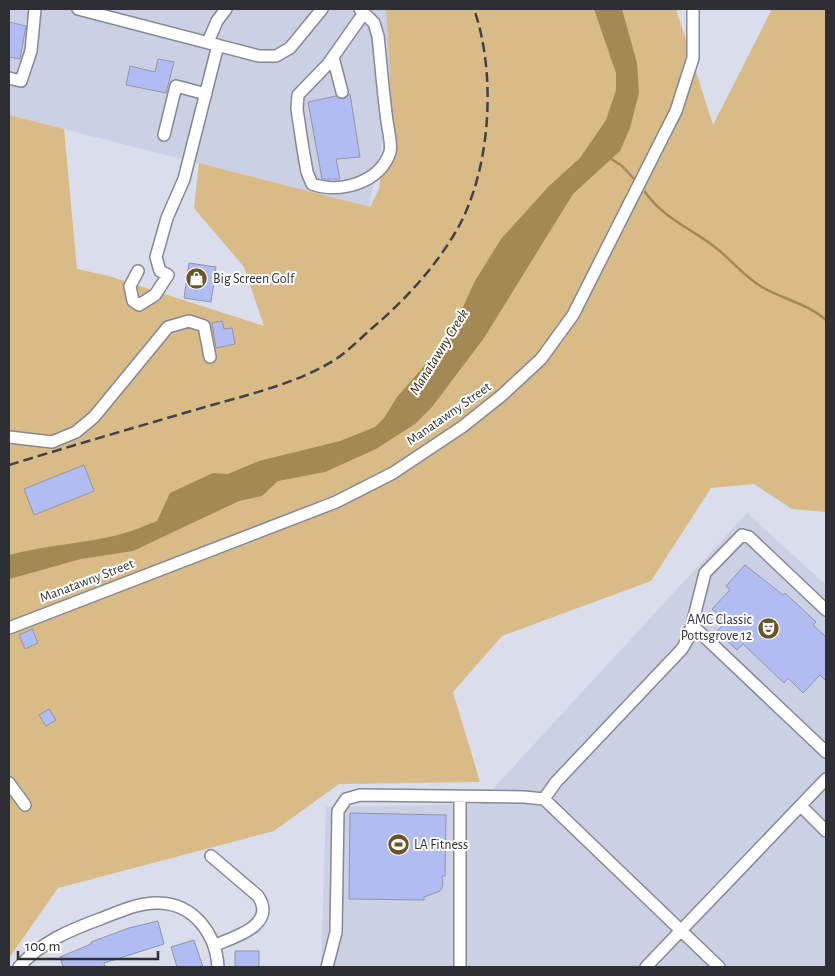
<svg xmlns="http://www.w3.org/2000/svg" width="835" height="976" font-family="'Alegreya Sans',sans-serif">
<style>
.built{fill:#cbd0e4}
.green{fill:#d8bb86}
.water{fill:#a58955}
.lines{fill:none;stroke-linecap:round;stroke-linejoin:round}
.stream{stroke:#a58955;stroke-width:2.5}
.building{fill:#b1bcf3;stroke:#9295a3}
.minor-casing{stroke:#858895;stroke-width:14}
.minor{stroke:#fff;stroke-width:11}
.rail{stroke:#404249;stroke-width:2.5;stroke-dasharray:10 5;stroke-linecap:butt}
.labels{text-anchor:middle;dominant-baseline:central;stroke-width:4;stroke-linejoin:round;paint-order:stroke}
.poi-label{font-size:14px;fill:#2e2f35;stroke:#fff;text-anchor:start}
.street-label{font-size:14px;fill:#2e2f35;stroke:#fff}
.water-label{font-size:15px;font-style:italic;fill:#382b12;stroke:#fff}
</style>
<rect width="100%" height="100%" fill="#daddec"/>
<path class="built" d="M9,9h377l5,92 -22,106 -360,-92z
M747,513l79,72v382h-505l5,-160 153,-3z"/>
<path class="green" d="M386,9h290l37,116 59,-116h54v503l-34,-3 -38,-25 -43,4 -60,93 -149,55 -49,56 27,90 -141,2 -65,47 -216,57 -49,70v-843l55,14 13,140 32,7 155,50 -20,-59 -50,-59 5,-45 171,44 9,-18 12,-88z"/>
<path class="water" d="M594,9h28l15,54 2,30 -9,35 -10,23 -47,43 -89,144 -52,69 -17,17 -39,25 -51,23 -47,9 -16,15 -23,5 -106,50 -52,8 -72,20v-24c33,-9 67,-11 100,-18 16,-3 33,-10 48,-16l13,-28 43,-20 15,1 31,-13 81,-20 35,-14 9,-9 13,-21 36,-41 23,-34 19,-41 26,-42 48,-53 31,-28 26,-38 10,-30v-17z"/>
<g class="lines">
<path class="stream" d="M610,158l12,8 14,15
M645,192c19,27 46,36 71,56 16,12 28,29 46,39 21,12 46,17 64,33"/>
</g>
<path class="building" d="M9,22l17,4 -6,33 -11,-2z
M158,59l16,3 -8,31 -40,-8 4,-19 25,6z
M350,94l10,63 -24,2 4,20h-18l-14,-77 28,-6 7,3z
M189,263l27,4 -5,35 -27,-4z
M222,321l2,8 8,-1 3,16 -19,4 -4,-25z
M84,465l10,26 -60,24 -10,-26z
M745,565l38,30 2,-2 31,29 -3,3 13,12v44l-6,-6 -17,18 -15,-15 -4,5 -41,-39 -6,6 -20,-19 9,-9 -14,-13 18,-19 -4,-4z
M32,629l6,14 -13,6 -6,-14z
M49,709l7,11 -10,6 -7,-11z
M350,813l96,2 -1,61h-3l1,9 -3,6 -16,6v3l-75,-1z
M158,921l6,23 -60,19 1,4h-42l-3,-10 31,-13v-2l38,-14z
M194,940l9,27h-26l-6,-20z
M235,951h24v16h-24z"/>
<g class="lines">
<defs>
<path id="minor" d="M78,9l181,47h17l14,-8 32,-39
M360,9l14,14 4,13c3,28 5,56 9,85 1,8 5,23 3,31 -10,31 -51,42 -78,32l-5,-12 -4,-23 -6,-40 1,-14 30,-31 36,-51
M208,42l9,-21 9,-12
M333,57l9,35
M9,78l12,3 10,-30 4,-42
M164,135l12,-49 30,8
M138,271l-8,15 3,15 6,4 16,-10 13,-20 -8,-4 -4,-14 11,-39 17,-39 34,-134
M9,437l43,5 24,-10 18,-15 74,-90 21,-6 15,5 6,31
M692,625l134,127
M9,628l327,-126 57,-29 69,-46 39,-31 40,-37 32,-44 103,-204 17,-53v-49
M9,783l16,22
M544,799l12,-17 126,-133 7,-12 16,-64 37,-38 7,2 77,73
M801,806l25,25
M211,856l47,40c19,29 -23,41 -43,49
M19,967c22,-25 51,-37 81,-48 19,-7 39,-17 59,-16 36,1 57,32 59,64
M327,967l9,-35 2,-121 8,-12 14,-4 164,2 20,2 175,168
M460,967v-170
M646,967l180,-188"/>
</defs>
<use href="#minor" class="minor-casing"/>
<use href="#minor" class="minor"/>
<path class="rail" d="M9,465c65,-20 131,-39 196,-58 42,-12 90,-23 128,-46 13,-8 26,-21 38,-32 32,-27 62,-59 84,-96 36,-60 42,-158 19,-224"/>
</g>
<defs>
<symbol id="shop-disc" viewBox="-11 -11 22 22"><circle r="9.5" fill="#6c5425" stroke="#fff"/><path d="M-5-2.5h2.3a2.7 3.5 0 0 1 5.4 0H5L5.5 6h-11ZM-1.5-2.5h3a1.5 2.3 0 0 0-3 0Z" fill="#fff"/></symbol>
<symbol id="theatre-disc" viewBox="-11 -11 22 22"><circle r="9.5" fill="#6c5425" stroke="#fff"/><path d="M-5-5.5Q0-4 5-5.5V0Q5 5 0 6Q-5 5-5 0ZM-3.3-2.5H-1v1.5H-3.3ZM1-2.5H3.3v1.5H1ZM-2.8 1Q0 5.5 2.8 1Z" fill="#fff"/></symbol>
<symbol id="stadium-disc" viewBox="-11 -11 22 22"><circle r="9.5" fill="#6c5425" stroke="#fff"/><path d="M0-5a6.5 5 0 1 0 0 10a6.5 5 0 1 0 0-10ZM-3.5-1.8h7v3.6h-7Z" fill="#fff"/></symbol>
</defs>
<g fill-rule="evenodd">
<use href="#shop-disc" x="184" y="266" width="25" height="25"/>
<use href="#theatre-disc" x="756" y="616" width="25" height="25"/>
<use href="#stadium-disc" x="386" y="832" width="25" height="25"/>
</g>
<g class="labels">
<g class="poi-label">
<text x="213" y="279">Big Screen Golf</text>
<text x="752" y="620" text-anchor="end">AMC Classic<tspan x="752" dy="16">Pottsgrove 12</tspan></text>
<text x="414" y="845">LA Fitness</text>
</g>
<g class="street-label">
<text transform="translate(449 414) rotate(-35)">Manatawny Street</text>
<text transform="translate(87 581) rotate(-21)">Manatawny Street</text>
</g>
<g class="water-label">
<text transform="translate(439 352) rotate(-58)">Manatawny Creek</text>
</g>
</g>
<rect width="835" height="976" fill="none" stroke="#2e2f35" stroke-width="20"/>
<path d="M18 951v8h140v-8" fill="none" stroke="#2e2f35" stroke-width="2.5"/>
<text x="25" y="951" font-size="15" fill="#2e2f35" stroke="#ffffff" stroke-width="4" paint-order="stroke">100 m</text>
</svg>
